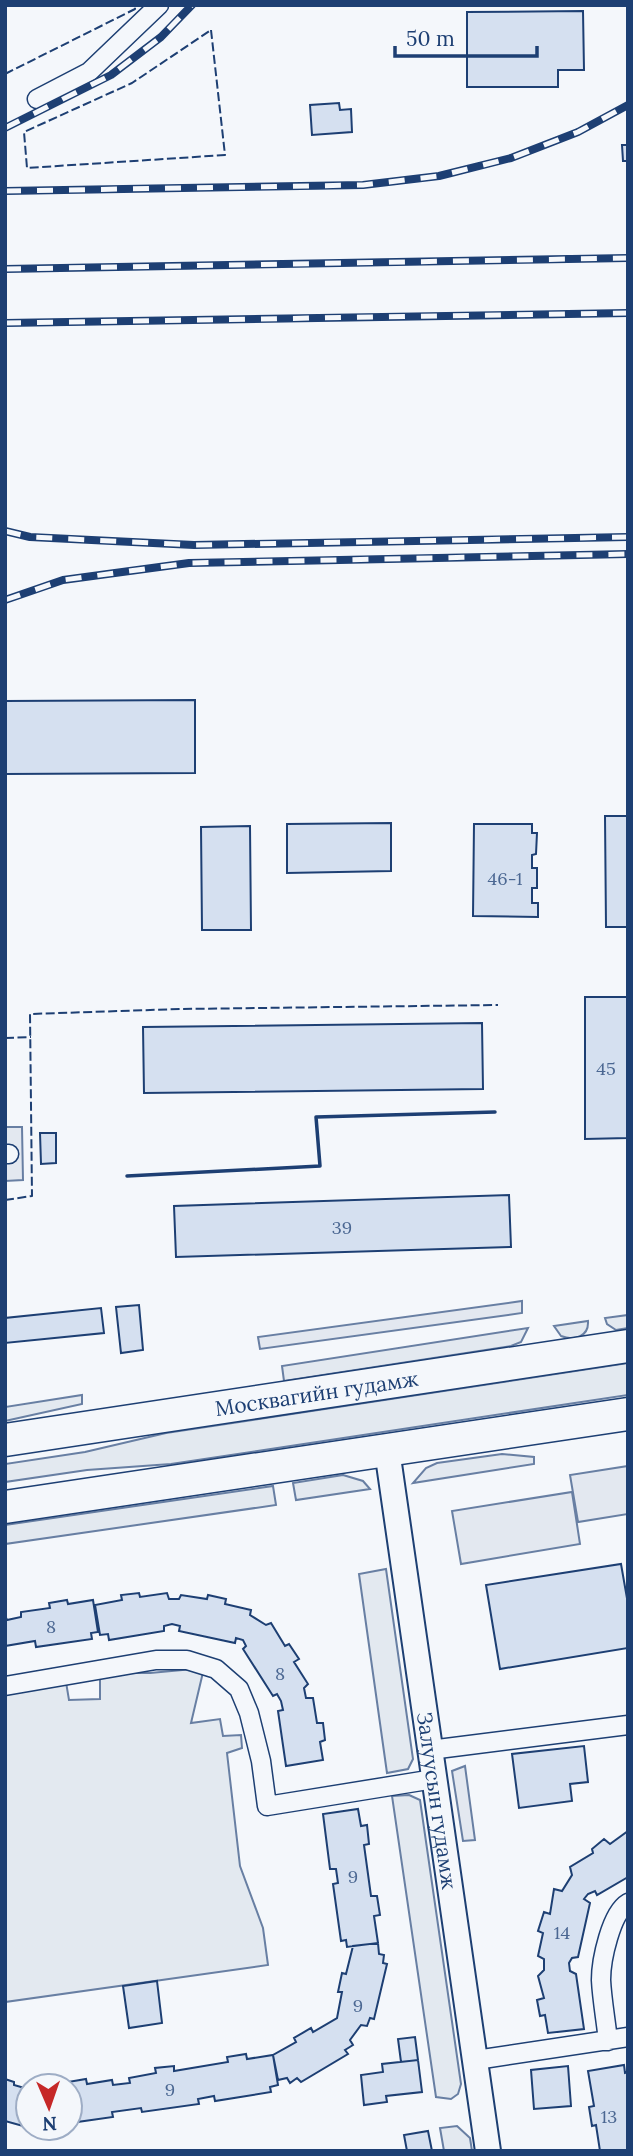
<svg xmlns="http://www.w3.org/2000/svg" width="633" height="2156" font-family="Lora,serif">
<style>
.green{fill:#e3e9f0;stroke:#687fa3;stroke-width:2}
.parking{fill:#e3e8f0;stroke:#687fa3;stroke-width:2}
.building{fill:#d5e0f0;stroke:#1d3f73;stroke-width:2}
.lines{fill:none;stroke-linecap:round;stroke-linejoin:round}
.street-casing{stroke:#1d3f73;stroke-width:21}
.secondary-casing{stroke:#1d3f73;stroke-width:28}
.highway-casing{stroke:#1d3f73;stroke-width:35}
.street{stroke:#f4f7fb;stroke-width:18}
.secondary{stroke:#f4f7fb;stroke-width:24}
.highway{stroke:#f4f7fb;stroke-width:32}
.rail-casing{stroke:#1d3f73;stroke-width:8}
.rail{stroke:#f4f7fb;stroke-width:5;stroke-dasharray:16;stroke-linecap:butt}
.fence{stroke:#1d3f73;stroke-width:2;stroke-dasharray:9 3.5;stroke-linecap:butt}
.wall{stroke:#1d3f73;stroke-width:3.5}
.labels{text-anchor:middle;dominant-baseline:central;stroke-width:5;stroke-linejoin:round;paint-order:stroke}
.number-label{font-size:18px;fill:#4b6792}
.street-label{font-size:21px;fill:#1d3f73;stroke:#f4f7fb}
</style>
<rect width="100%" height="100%" fill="#f4f7fb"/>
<path class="green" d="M628,1315v13l-12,2 -9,-6 -2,-6z
M588,1321c1,16 -14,20 -27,15l-7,-10z
M528,1328l-7,14 -10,4 -227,35 -2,-15z
M628,1363v32l-457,69 -84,6 -82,12v-18l80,-12 81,-19z
M82,1395v9l-77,17v-14z
M502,1454l32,3v7l-121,19 13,-15 11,-5z
M343,1475l20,6 7,8 -74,11 -3,-17z
M273,1486l3,19 -271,39v-19z
M386,1569l27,190 -5,10 -21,4 -28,-199z
M204,1668l-13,55 29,-4 3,17 18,-1 1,13 -15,5 13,113 23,62 5,37 -263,37v-321l60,-5 4,24 31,-1v-26h50z
M409,1795l11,5 41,284 -3,10 -7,5 -15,-2 -44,-301z
M457,2126l13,12 2,13h-28l-4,-23z"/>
<path class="parking" d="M5,1127h17l1,53 -18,1z
M522,1301v12l-262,36 -2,-12z
M628,1466v48l-50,8 -8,-47z
M572,1492l8,52 -119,20 -9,-53z
M465,1766l10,74 -12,1 -11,-70z"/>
<path class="building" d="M583,11l1,59h-26v17h-91v-75z
M339,103l1,7 11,-1 1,23 -40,3 -2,-30z
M622,145h6v16h-5z
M195,700v73l-190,1v-73z
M605,816h23v111h-22z
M391,823v48l-104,2v-49z
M474,824h58v9h5l-1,21 -4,1v13h5v20h-5v15h6v14l-65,-1z
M250,826l1,104h-49l-1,-103z
M585,997h43v141l-43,1z
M482,1023l1,66 -339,4 -1,-66z
M40,1133h16v30l-15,1z
M509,1195l2,52 -335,10 -2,-51z
M139,1305l4,45 -22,3 -5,-46z
M101,1308l3,25 -99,10v-25z
M621,1564l7,40v44l-128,21 -14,-84z
M139,1593l1,4 27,-4 2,6h10l2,-4 26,4 1,-4 18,4 -1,5 26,6 -1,5 16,10 5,-2 14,23 4,-2 10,15 -5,3 14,22 -4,4 2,10h7l4,25h6l2,17 -5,2 3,18 -37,6 -8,-55 5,-1 -2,-9 -4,-7 -4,2 -30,-47 3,-3 -3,-6 -7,-2 -1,5 -56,-12 1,-5 -8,-2 -8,2v5l-55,9 -1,-6 -8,1 -5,-30 27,-5 -1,-5z
M67,1600l1,4 25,-4 5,32 -7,1 1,6 -56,8 -1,-6 -30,5v-31l2,5 14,-3v-5l29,-4 -1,-5z
M584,1746l4,36 -18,2 2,17 -53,7 -7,-54z
M358,1809l3,17 6,-1 2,19 -5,1 7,51h6l3,19 -6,1 4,27 -31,4 -1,-7 -5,1 -8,-57 5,-1 -2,-14h-6l-7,-55z
M628,1831v46l-31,18 -2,-4 -7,3 -4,5 6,4 -12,54 -6,1 -3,5 1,8 6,3 8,55 -36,4 -3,-18 -5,1 -3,-16 7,-2 -6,-22 6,-6v-11l-6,-3 5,-23 -5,-2 6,-19 6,2 4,-25 8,2 10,-16 -2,-8 23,-14 -1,-4 12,-10 6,5z
M378,1943l1,11 5,1 -1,8 4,1 -13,55 -4,-1 -3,8 -6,-1 -11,15 3,5 -8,5 3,4 -47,28 -4,-4 -7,5 -3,-5 -9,2 -5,-25 23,-13 -2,-4 17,-10 2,4 24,-14 5,-26h-4l4,-19 4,1 7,-28z
M157,1981l5,42 -33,5 -6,-42z
M415,2037l3,23 -17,2 -3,-23z
M246,2054l1,5 26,-4 5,30 -8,2 1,5 -56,9 -1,-5 -16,3 1,5 -57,8 -1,-4 -29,4 1,5 -43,6v-37h-4h3l-1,-4 18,-3 1,5 25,-4 1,5 8,-1 9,-1 -1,-5 27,-5 -1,-5 19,-2v5l54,-9 -1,-5z
M418,2060l4,32 -36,4 1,6 -23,3 -3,-30 22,-3 -1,-8z
M624,2065l1,8 3,-1v79h-28l-4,-26 -4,1 -3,-19 5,-1 -6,-35z
M568,2066l3,40 -37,3 -3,-39z
M5,2079l9,3v3l14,4v32h-4l-1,5 -18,-5z
M428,2131l4,20h-25l-3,-16z"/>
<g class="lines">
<defs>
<path id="street" d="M37,99l52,-27 70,-67
M5,1154h4
M5,1686l151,-26h31l29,9 23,20 10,24 12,48 6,45 167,-27
M430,1750l198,-25
M608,2041c-2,-20 -6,-41 -7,-61 0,-20 10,-67 27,-77
M476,2060l152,-23"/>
<g id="secondary">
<path id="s1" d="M387,1450l101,701"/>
</g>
<g id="highway">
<path id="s2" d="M5,1440l623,-94"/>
<path d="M5,1507l623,-93"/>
</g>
</defs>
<use href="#street" class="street-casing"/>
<use href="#secondary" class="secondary-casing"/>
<use href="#highway" class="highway-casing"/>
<use href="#street" class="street"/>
<use href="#secondary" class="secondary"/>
<use href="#highway" class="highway"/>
<defs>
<path id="rail" d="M5,128l106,-53 50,-38 31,-32
M5,191l358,-6 76,-9 72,-18 67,-26 50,-27
M5,269l623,-11
M5,323l623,-10
M5,531l25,6 164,8 434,-8
M5,600l58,-20 126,-17 439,-9"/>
</defs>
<use href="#rail" class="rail-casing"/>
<use href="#rail" class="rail"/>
<path class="fence" d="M211,30l14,125 -198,13 -3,-36 108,-49z
M5,74l130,-65v-4
M5,1038l26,-1
M5,1200l27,-4 -2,-182 150,-5 318,-4"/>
<path class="wall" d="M127,1176l193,-10 -4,-49 179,-5"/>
</g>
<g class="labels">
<g class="number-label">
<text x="505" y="878">46-1</text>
<text x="606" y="1068">45</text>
<text x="342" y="1227">39</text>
<text x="51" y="1626">8</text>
<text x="280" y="1673">8</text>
<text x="353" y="1876">9</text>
<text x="562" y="1932">14</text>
<text x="358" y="2005">9</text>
<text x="170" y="2089">9</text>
<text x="609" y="2116">13</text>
</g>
<g class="street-label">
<text stroke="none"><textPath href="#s2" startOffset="315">Москвагийн гудамж</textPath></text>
<text stroke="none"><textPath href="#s1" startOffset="354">Залуусын гудамж</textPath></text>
</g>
</g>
<rect width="633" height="2156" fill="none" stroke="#1d3f73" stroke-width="14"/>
<g transform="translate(49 2107) rotate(178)"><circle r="33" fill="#f4f7fb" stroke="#9eadc5" stroke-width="2"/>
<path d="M0-5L12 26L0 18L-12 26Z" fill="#c62828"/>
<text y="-10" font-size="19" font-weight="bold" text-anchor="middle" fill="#1d3f73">N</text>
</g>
<path d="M395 46v10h142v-10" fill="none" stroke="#1d3f73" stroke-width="3.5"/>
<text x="406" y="46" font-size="21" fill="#1d3f73" stroke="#f4f7fb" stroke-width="5" paint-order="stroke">50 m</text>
</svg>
